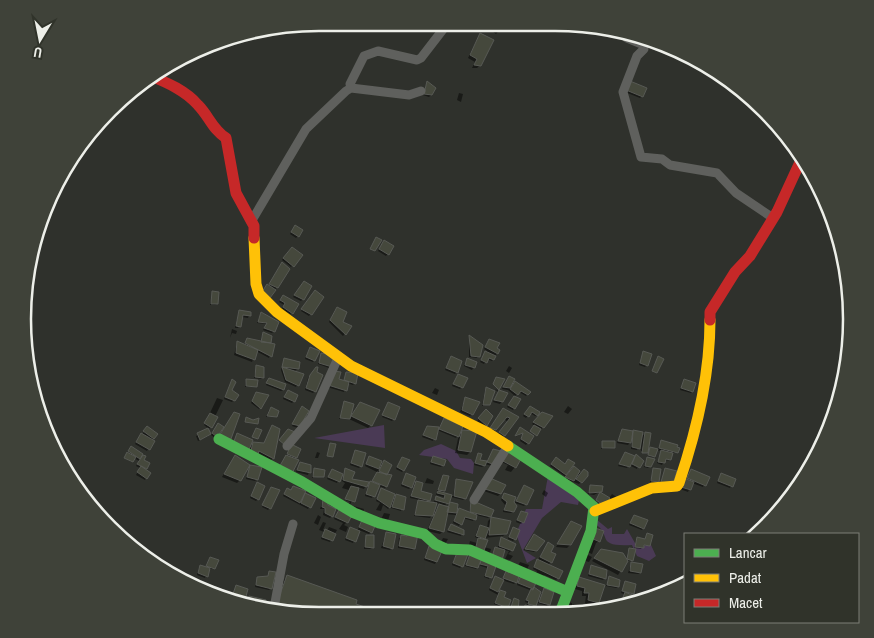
<svg xmlns="http://www.w3.org/2000/svg" width="874" height="638" font-family="'Archivo Narrow',sans-serif">
<style>
.green{fill:#4a3a55}
.shadow{fill:#0007}
.building{fill:#45483c;stroke:#575954}
.lines{fill:none;stroke-linecap:round;stroke-linejoin:round}
.street{stroke:#5f605d;stroke-width:9}
.fast{stroke:#4caf50;stroke-width:11}
.slow{stroke:#ffc107;stroke-width:11}
.jam{stroke:#c62828;stroke-width:11}
.rim{fill:none;stroke:#edefe9;stroke-width:2.5}
</style>
<rect width="100%" height="100%" fill="#2f312c"/>
<path class="green" d="M384,425l1,23 -71,-10z
M441,444l15,7 4,7 11,1 3,4 -1,11 -19,-6 -7,-9 -28,-4 5,-5z
M548,476l32,20 -2,9 -17,-3 -19,16 -19,32 13,8 -9,5 -11,-29 10,-25h16z
M596,519l12,10 4,-2v7h12l3,-5 8,14 16,2 5,11 -7,5 -12,-5 -5,-11c-38,2 -19,-10 -37,-21z"/>
<path class="shadow" d="M492,23h14l-10,11 -8,-6z
M480,35v30l-3,3h-5l3,-6 -7,-4z
M427,82l4,13 -2,2 -6,-2z
M630,83l12,13 -2,2 -15,-6z
M459,93l4,1 -2,8 -4,-2z
M294,228l4,8 -2,2 -6,-4z
M383,243l10,4 -7,9 -8,-5z
M292,248l9,8 -10,11 -9,-7z
M280,265l-3,22 -8,10 -1,-10z
M303,285v14l-2,2 -8,-4z
M213,293l4,11 -2,1h-5z
M313,293l10,5 -14,18 -8,-5z
M282,298l10,15 -2,1 -8,-5 2,-4 -5,-3z
M335,310l6,13 9,4 -7,9 -14,-14z
M239,311l11,2 -2,5 -6,-1 -4,11h-3z
M261,313l13,18 -2,2 -9,-3 4,-6 -10,-1z
M232,329l5,2 -1,3 -4,-1 -2,5z
M263,333l6,11 4,1 -4,13 -13,-7 -4,11 -18,-7 3,-12 7,2 3,-5 13,2z
M469,337l13,8 -5,13 -8,-1z
M489,340l10,10 -7,11 -5,-2 -3,5 -4,-2 7,-11 -3,-2z
M309,350l5,10 -1,2 -8,-3z
M644,352l3,13 -2,2 -6,-2z
M322,355l8,11 -1,2 -11,-4z
M451,358l6,14 -2,2 -10,-4z
M285,359l13,9 -4,4 8,3 -6,12 -11,-5 -4,-12z
M467,359l9,3 -4,8 -8,-4z
M256,366l7,11 -2,2 -7,-1z
M509,366l3,2 -3,5 -3,-2z
M317,367l-2,24 -2,2 -8,-3 3,-12z
M346,374l9,9 -2,2 -6,-2 -3,9 -17,-5 11,-7 5,2z
M458,375l4,12 -2,2 -8,-3z
M508,379l5,2 16,11 -3,4 -7,-4 -4,4 -7,-6 -6,-1z
M246,380l10,7h-11z
M232,381l-2,9 4,10 -2,2 -8,-3z
M684,381l8,10 -1,2 -11,-3z
M267,382l17,3 -1,5 -2,1 -15,-6z
M435,388l4,2 -2,5 -5,-2z
M486,388l3,16 -7,2 3,-16z
M495,389l11,5 -6,10 -7,-2 5,-10z
M286,393l8,8 -2,2 -9,-4z
M256,394l4,14 -1,1 -8,-6z
M217,398l6,2 -14,29 -5,-4 8,-11 -2,-1z
M465,399l7,15 -2,2 -10,-4z
M512,399l7,1 -6,10 -6,-3z
M345,403l4,16 8,-13 14,19 -3,3 -19,-9h-10z
M388,404l6,15 -2,2 -10,-4z
M568,406l4,3 -4,5 -4,-2z
M271,409l5,7 -10,1 3,-7z
M300,409l8,2 -10,17 -6,-2z
M503,409l14,8 -16,21 -4,-3 11,-13 -4,-3 -12,14 -4,-2z
M528,409l9,6 -2,1 -5,-3 -4,5 -3,-2z
M486,411v14l-2,2 -7,-6z
M543,413v14l-2,2 -9,-5z
M444,420l14,16 5,-5 7,21 -3,3 -12,-2 4,-19 -3,4 -19,-8 -4,11 -11,-4 6,-10 11,2z
M219,424l5,4 6,10h-15l-4,-3z
M273,427l6,3 -6,28 -3,3 -13,-7 -4,6 -5,-2 2,-11 -4,4 -14,-5 5,-11 15,6 -4,7 5,-4 10,1z
M147,428l9,6 -9,17 -12,-7z
M520,428l12,9 -6,8 -6,-4 3,-8 -8,4z
M207,430l1,6 -10,5 -2,-5z
M622,430l19,3 -4,17 -6,-1 1,-9 -4,5 -11,-2z
M645,434l2,18 -6,-1 1,-15z
M603,442l11,6 -13,1z
M661,442l16,11h-6l-1,7 -6,1 -2,4 -5,-2 5,-12 -6,-1 -2,7 -6,-1 2,-8 8,2z
M289,448l7,9 -2,2 -8,-4z
M129,449l13,6 2,2 -2,3 6,4 -3,6 1,8 -1,2 -9,-5 4,-7 -4,-2 3,-5 -5,-3 -2,4 -8,-4z
M356,451l5,15 -2,2 -9,-3z
M493,451l-1,15 -7,-2 -3,3 -8,-2 4,-10 1,6 8,2z
M317,452l3,1 -2,5h-3z
M504,453l11,14 -4,5 -6,-2 3,-5 -9,-4z
M626,454l14,3 -3,12 -8,-4 -2,3 -9,-2z
M369,457l22,8 -5,10v11l-1,2 -7,-2 -6,12 -7,-2 3,-11 11,-12 -14,-7z
M433,457l10,8 -2,2 -11,-3z
M647,458l7,2 -6,8 -4,-1z
M233,459l7,21 -3,3 -15,-6z
M401,460l2,11 -1,1 -6,-3z
M554,461l18,5 9,8v8l-2,2 -14,-5 1,-2 -16,-11z
M300,463l10,3 -2,9 -12,-3z
M251,467l6,12 -2,2 -9,-2z
M314,469l9,7 -11,2z
M654,469l3,13 -1,2 -6,-2z
M346,470l5,10 16,3 -3,6 -6,-2 -8,18 14,4 -1,3 -14,-8 1,-2 -5,-2 4,-10 -7,-2 3,-5 -3,-2z
M691,470l17,7 -5,10 -11,-4 -4,9 -8,-3z
M332,471l9,4 -4,8 -10,-4z
M406,474l5,13 5,-5 4,10 10,3 -4,8 7,1 3,-6 7,2 1,-3 -8,-2 6,-17 2,-2v14l-3,3 12,3 3,-16 9,18 -2,2 -12,-3 -7,10 4,1 2,-4 7,1 -1,8 3,-3 10,3 2,-12 19,15 -2,2 -12,-3 -3,6 -10,-3 -4,8 -6,-3 3,-8 -10,-1 -3,17 -3,3 -13,-3 9,-22 5,-5 -5,-2 -3,12 -3,4 -16,-2 6,-16 -10,-2 4,-13 -5,4 -8,-3z
M721,475l13,5 -4,8 -13,-5z
M427,478l7,3 -1,3 -8,-1z
M488,481l12,13 -2,2 -14,-5z
M256,486l2,13 -2,2 -6,-3z
M591,486l10,5 -7,4 -6,-1z
M522,489l4,15 -2,2 -9,-3z
M269,490l1,18 -2,2 -6,-3z
M381,490l23,8 -3,13 -10,-3 1,-3 -4,4 -5,-4 -2,6 -5,-1 4,-7 -4,-2z
M544,490l4,3 -2,4 -4,-3z
M286,491l18,2 10,5 -6,11 -25,-13z
M612,494l6,4 -2,4 -7,-4z
M504,495l9,16 -2,2 -8,-1 2,-7 -4,-5z
M323,500l9,16 -2,2 -7,-3 1,-6h-4z
M340,509l7,13 -3,3 4,2 -2,5 -7,-3 4,-6 -9,-4z
M521,512l2,10 -2,2 -5,-2z
M384,513l6,1 -3,10h-8z
M318,515l3,2 -3,8 -4,-2z
M634,516l9,12 -1,2 -13,-5z
M491,518l15,15 -3,3 -19,2 -2,2 2,7 7,2 -2,7 -21,-7 2,-8 7,2 2,-4 -4,-2 3,-9 2,-1 7,2 1,-8z
M323,522l3,1 -3,7 4,1 2,-4 8,3 -7,12 -9,-3 3,-7 -5,-2z
M362,522l9,10 -2,2 -10,-4 -6,13 -8,-3 4,-10 2,-2 6,3z
M571,522l-1,23 -3,3 -11,-1z
M450,527l12,7 -1,2 -14,-4z
M513,528l2,11 -2,2 -5,-2z
M594,531l5,10 -3,2 -4,11 -5,-2z
M386,533l6,15 -2,2 -9,-2z
M408,533l6,15 -2,2 -14,-2 1,-10 7,-1z
M647,535l2,11h-6l-2,3 -7,-1 -2,12 -5,1 -9,14 -26,-14 6,-7 28,6 2,-9 6,-1 2,-10h8z
M366,536l6,12 -2,1h-6z
M532,537l12,4 -10,11 -10,-2z
M443,538l5,1 -4,7 -4,-2z
M502,539l10,11 -4,4 5,2 -3,4 -5,-1 4,-8 -6,-1 -12,9z
M546,546l5,16 -3,3 10,13 -2,2 -12,-5 -3,5 -7,-3 3,-6 -4,-2z
M429,547l7,15 -1,2 -11,-4z
M457,553l5,13 -2,2 -8,-3z
M586,554l6,3 -3,5 -7,-2z
M470,555l25,8 -6,16 -5,-2 3,-9 -9,-3 -2,4 -11,-3z
M210,558l7,3 -3,8h-5l-4,9 -8,-3 2,-7 6,-1z
M520,562l9,3 -2,5 -10,-2z
M631,563l9,10 -2,1 -10,-1z
M592,566l12,13 -1,1 -15,-4z
M270,572l1,16 -2,2 -14,-3 3,-9 9,-1z
M507,572l9,10 -2,2 -12,-4 -4,10 7,2 -3,6 5,9 -2,2 -11,-5 4,-9 -9,-5 5,-11 8,2z
M287,577l67,27 30,10 -82,1 -29,-7 10,-27z
M520,578l15,3 -5,9 -13,-5z
M610,578l8,9 -2,1 -10,-2z
M579,579l19,23 -3,3 -10,-2 1,-7h-4v-5l-7,-2z
M626,582l8,3 -3,10 4,7 -13,3h-2l4,-11 -3,-1z
M534,589l7,5 3,-5 4,15 -1,2 -9,-3 3,-8 -2,-1 -7,13 1,6h-11l6,-10 -3,-1 4,-8z
M514,599l3,13 -2,1 -6,-2z
M561,601l11,2v10h-13z"/>
<path class="building" d="M492,23h15l-7,9 -10,-8z
M480,33l14,7 -13,26 -7,-1 3,-6 -7,-4z
M427,81l9,7 -4,7 -8,-1z
M630,81l17,7 -4,9 -17,-7z
M295,225l8,5 -4,7 -8,-5z
M376,237l6,3 -7,11 -5,-2z
M384,240l10,6 -5,9 -10,-6z
M292,247l11,8 -9,12 -11,-9z
M282,262l8,7 -12,19 -9,-4z
M304,281l8,5 -8,14 -10,-5z
M267,284l9,6 -6,8 -8,-6z
M315,290l9,7 -12,18 -11,-6z
M212,291l7,1 -1,12h-7z
M283,295l16,9 -6,10 -10,-7 2,-4 -5,-3z
M337,307l10,5 -4,10 9,4 -6,9 -16,-15z
M239,310l12,2v4l-8,-1 -2,12 -5,-1z
M261,312l18,10 -4,10 -11,-4 3,-5 -9,-1z
M263,332l9,4 -1,7 -10,-1z
M469,335l14,10 -3,12 -9,-1z
M247,338l28,6 -3,13 -27,-14z
M489,339l11,4 -3,5 3,2 -2,4 -13,-7z
M237,341l21,9 -3,10 -19,-7z
M310,347l10,4 -5,10 -9,-4z
M485,351l11,5 -2,4 -5,-2 -2,5 -6,-3z
M643,351l9,3 -4,12 -8,-3z
M321,353l13,2 -2,12 -13,-4z
M451,356l11,5 -4,12 -12,-5z
M658,356l6,3 -7,14 -5,-2z
M284,358l16,4 -1,7 -17,-2z
M467,358l10,4 -2,6 -10,-3z
M256,365l8,2v11l-9,-1z
M282,367l22,7 -5,12 -13,-6z
M316,367h2l-1,5 6,3 -7,17 -10,-4 4,-13z
M333,371l8,1 -2,7 10,3 -2,9 -19,-6z
M346,372l12,1 -2,11 -12,-4z
M458,374l10,4 -5,10 -10,-4z
M509,376l6,3 -5,9 -7,-1z
M496,377l9,2 -6,11 -6,-6z
M269,378l17,6 -2,6 -18,-7z
M232,379l4,3 -4,8 7,5 -4,6 -10,-4z
M246,379l12,1 -1,7 -11,-1z
M684,379l12,4 -3,9 -12,-4z
M515,381l16,11 -3,3 -7,-4 -3,4 -8,-6z
M486,387l9,4 -5,14h-7z
M288,390l10,5 -3,7 -11,-5z
M499,390l9,3 -5,9 -9,-2z
M256,392l13,3 -8,14 -9,-8z
M514,396l7,3 -6,10 -7,-4z
M465,397l15,5 -7,13 -11,-5z
M344,401l10,3 -4,15 -10,-1z
M360,402l20,8 -8,16 -21,-10z
M388,402l12,5 -5,13 -13,-5z
M302,406l7,5 -9,15 -8,-2z
M530,406l10,6 -2,4 -6,-4 -3,5 -5,-3z
M271,407l8,4 -2,6 -10,-1z
M503,408l16,9 -14,19 -6,-4 11,-14 -3,-1 -11,13 -6,-2z
M486,409l7,7 -6,10 -9,-8z
M234,412l6,2 -9,25 -12,-3z
M542,412l11,4 -9,12 -11,-6z
M210,413l8,4 -6,11 -8,-5z
M246,417l7,3 6,-2 -1,6 -13,-2z
M444,418l19,8 -4,11 -20,-8z
M218,423l6,4 -7,10 -5,-4z
M272,425l8,4 -6,30 -15,-8 -2,7 -7,-3 3,-13 11,1z
M534,425l7,4 -4,7 -7,-5z
M147,426l11,8 -4,5 -11,-8z
M427,426l12,1 -3,13 -13,-5z
M520,427l14,9 -5,8 -8,-5 2,-6 -8,3z
M208,428l3,6 -11,6 -3,-7z
M256,428l6,2 -4,9 -6,-2z
M288,429l7,3 -10,13 -6,-5z
M622,429l11,2 -2,12 -13,-2z
M462,430l15,1 -6,21 -13,-2z
M633,430l10,2 -3,17 -8,-2z
M645,432l6,1 -3,20h-6z
M141,433l14,8 -5,9 -14,-8z
M237,433l16,7 -4,10 -16,-6z
M661,440l17,5 -1,2 3,1 -2,5 -19,-5z
M602,441h13v7h-13z
M330,443l6,1 -3,13 -6,-1z
M291,444l10,5 -4,9 -10,-4z
M131,446l12,8 -3,5 -12,-8z
M650,447l8,2 -3,8 -7,-2z
M493,449l8,2 -6,14 -8,-3z
M506,449l15,10 -5,9 -15,-8z
M355,450l11,3 -4,14 -11,-4z
M661,450l12,3 -2,7 -5,-1 -1,4 -7,-1z
M127,452l9,5 -3,5 -9,-4z
M625,452l10,4 -5,11 -11,-3z
M478,453l4,1 -2,6 7,1 -2,5 -10,-3z
M636,454l8,7 -4,7 -8,-4z
M143,455l3,1 -2,4 6,3 -3,6 -10,-5z
M235,455l15,10 -9,16 -17,-7z
M286,455l13,5 -10,19 -12,-8z
M369,456l13,5 -3,8 -13,-5z
M433,456l13,4 -2,6 -13,-4z
M402,457l8,3 -6,11 -7,-4z
M556,457l9,7 3,-5 7,4 -9,12 -15,-11z
M647,457l8,2 -4,8 -6,-1z
M384,460l8,5 -5,10 -8,-4z
M300,462l11,3v8l-14,-3z
M250,465l12,2 -4,13 -11,-3z
M141,466l10,7 -4,6 -10,-7z
M574,466l6,5 -6,10 -9,-4z
M314,468l11,2 -1,7h-11z
M345,468l10,4 -3,7 17,3 -2,5 -24,-7z
M653,468l8,1 -2,13 -8,-1z
M665,468l12,3 -4,13 -12,-2z
M332,469l11,5 -3,8 -12,-5z
M584,469l4,3v4l-6,7 -6,-4z
M691,469l19,8 -4,9 -19,-8z
M377,472l15,3 -5,12 -15,-6z
M406,473l10,4 -4,11 -10,-4z
M721,473l15,6 -3,8 -15,-6z
M443,475l6,1 -4,15 -7,-1z
M490,478l16,7 -5,9 -16,-5z
M684,478l10,4 -3,8 -10,-3z
M456,479l17,3 -7,17 -12,-3z
M370,481l10,4 -5,12 -9,-3z
M416,481l7,2 -2,8 11,3 -2,7 -19,-5z
M257,482l8,4 -6,14 -8,-4z
M524,485l10,5 -7,15 -11,-4z
M590,485l13,1 -1,6 -13,1z
M293,486l13,5 -6,12 -16,-9 3,-6 4,2z
M351,486l8,2 -4,14 -10,-3z
M271,487l9,3 -9,19 -9,-4z
M381,488l14,6 -5,14 -13,-9z
M438,491l14,4 -3,9 -14,-4 1,-4 8,3 1,-4 -8,-2z
M600,492l10,6 -5,8 -9,-6z
M305,493l11,5 -5,10 -10,-5z
M504,493l12,4 -2,5 3,4 -3,6 -10,-2 3,-8 -5,-4z
M396,494l10,3 -2,13 -12,-3z
M323,499l5,1v5l8,4 -3,8 -8,-4v-5l-3,-1z
M418,500l19,3 -4,13 -18,-1z
M471,500l23,10 -3,7 -21,-5z
M450,502l8,2 -1,9 -10,-1z
M439,504l10,3 -5,25 -15,-4z
M340,508l13,5 -5,10 -13,-6z
M459,508l18,7 -1,5 -11,-3 -3,8 -8,-4z
M521,511l7,2 -4,10 -7,-3z
M634,515l14,5 -4,9 -14,-6z
M491,517l20,4 -4,13 -18,1z
M362,520l13,6 -3,7 -13,-6z
M571,521l11,5 -11,19 -14,-1z
M451,524l13,6v5l-16,-5z
M480,525l9,3 -4,11 -9,-3z
M350,527l10,4 -4,11 -10,-4z
M513,527l7,3 -4,10 -7,-3z
M595,528l9,3 -4,11 -9,-4z
M325,529l11,5 -3,7 -11,-4z
M386,532l10,2 -3,15 -10,-3z
M408,532l10,2 -3,15 -16,-3 2,-11 6,1z
M647,533l6,2 -3,11 -6,-1v3l-9,-1 2,-10 8,2z
M534,534l11,7 -8,10 -12,-2z
M366,535h8v13l-9,-1z
M501,537l15,7 -3,7 -14,-5z
M478,538l10,2 -5,13 -8,-2z
M548,542l6,4 -3,6 5,2 -4,9 -12,-6z
M429,546l13,5 -5,11 -12,-4z
M495,547l10,3 -3,10 -10,-3z
M629,548l7,1 -3,12 -6,-2z
M601,549l22,4 5,8 -6,11 -28,-14z
M458,550l10,4 -5,13 -10,-4z
M470,554l12,3 -4,11 -12,-3z
M210,557l9,3 -4,9 -9,-3z
M482,558l15,5 -5,15 -7,-2 3,-10 -8,-2z
M537,559l26,12 -4,8 -25,-12z
M631,562l12,2 -2,9 -11,-2z
M200,565l10,3 -2,9 -10,-4z
M591,565l16,5 -1,9 -17,-5z
M269,571l7,1 -4,17 -16,-4 1,-8 11,-1z
M506,571l13,5 -2,7 -14,-5z
M287,575l70,25 -1,4 30,10 -69,1 -29,-10 -2,6 -11,-3z
M521,575l16,6 -4,8 -15,-6z
M495,576l9,4 -6,12 -8,-4z
M609,576l11,4 -1,7 -12,-2z
M579,577l26,8 -6,18 -11,-3 1,-7h-5l1,-5 -8,-2z
M625,581l11,3 -2,10 -12,-3z
M236,585l12,4 -3,11 -13,-3z
M534,587l7,5 -5,14 -8,-2 1,-3 -3,-1 5,-11 2,1z
M544,588l10,4 -4,13 -11,-3z
M500,590l6,2 -2,5 7,3 -3,8 -13,-5z
M625,592l12,5v4l-12,4 -4,-2z
M249,596l17,4 -1,6 -17,-5z
M514,598l5,2 -1,12 -8,-2z
M525,605l10,2 -1,5 5,1h-17z"/>
<g class="lines">
<path class="street" d="M628,32l-1,6 17,7v4l-7,7 -14,36 18,65 21,2 8,6 47,8 19,20 37,25
M351,88l-1,-4 14,-28 14,-5 39,9 4,-2 27,-35
M251,222l55,-93 40,-38 5,-3 58,7 12,-4
M287,446l24,-28 27,-60
M474,500l34,-54
M274,608l10,-54 9,-30"/>
<path class="fast" d="M219,439l83,43 52,31 25,10 45,11 11,10 11,5 24,1 98,42
M508,446l69,46 17,15 -3,24 -31,82"/>
<path class="slow" d="M254,238l2,46 3,10 18,18 74,54 135,66 22,14
M595,511l57,-23 25,-2 2,-3c18,-53 31,-107 31,-163"/>
<path class="jam" d="M151,76c17,7 35,15 47,29 11,11 14,24 28,33l10,55 18,33v12
M710,320v-8l25,-40 15,-16 27,-44 24,-52"/>
</g>
<path d="M0 0H874V638H0ZM319 31H555A288 288 0 0 1 843 319V319A288 288 0 0 1 555 607H319A288 288 0 0 1 31 319V319A288 288 0 0 1 319 31Z" fill="#3f4239" fill-rule="evenodd"/>
<path class="rim" d="M319 31H555A288 288 0 0 1 843 319V319A288 288 0 0 1 555 607H319A288 288 0 0 1 31 319V319A288 288 0 0 1 319 31Z"/>
<rect x="684" y="533" width="175" height="90" fill="#30332a" stroke="#7c7e76"/>
<rect x="694" y="549" width="25" height="8" fill="#4caf50" stroke="#7c7e76"/>
<text x="729" y="558" font-size="15" fill="#edefe9">Lancar</text>
<rect x="694" y="574" width="25" height="8" fill="#ffc107" stroke="#7c7e76"/>
<text x="729" y="583" font-size="15" fill="#edefe9">Padat</text>
<rect x="694" y="599" width="25" height="8" fill="#c62828" stroke="#7c7e76"/>
<text x="729" y="608" font-size="15" fill="#edefe9">Macet</text>
<g transform="translate(40 40) rotate(190)" stroke="#30332a" stroke-width="4" paint-order="stroke">
<path d="M0-4L9 19L0 12L-9 19Z" fill="#edefe9"/>
<text y="-8" font-size="14" font-weight="bold" text-anchor="middle" fill="#edefe9">U</text>
</g>
</svg>
